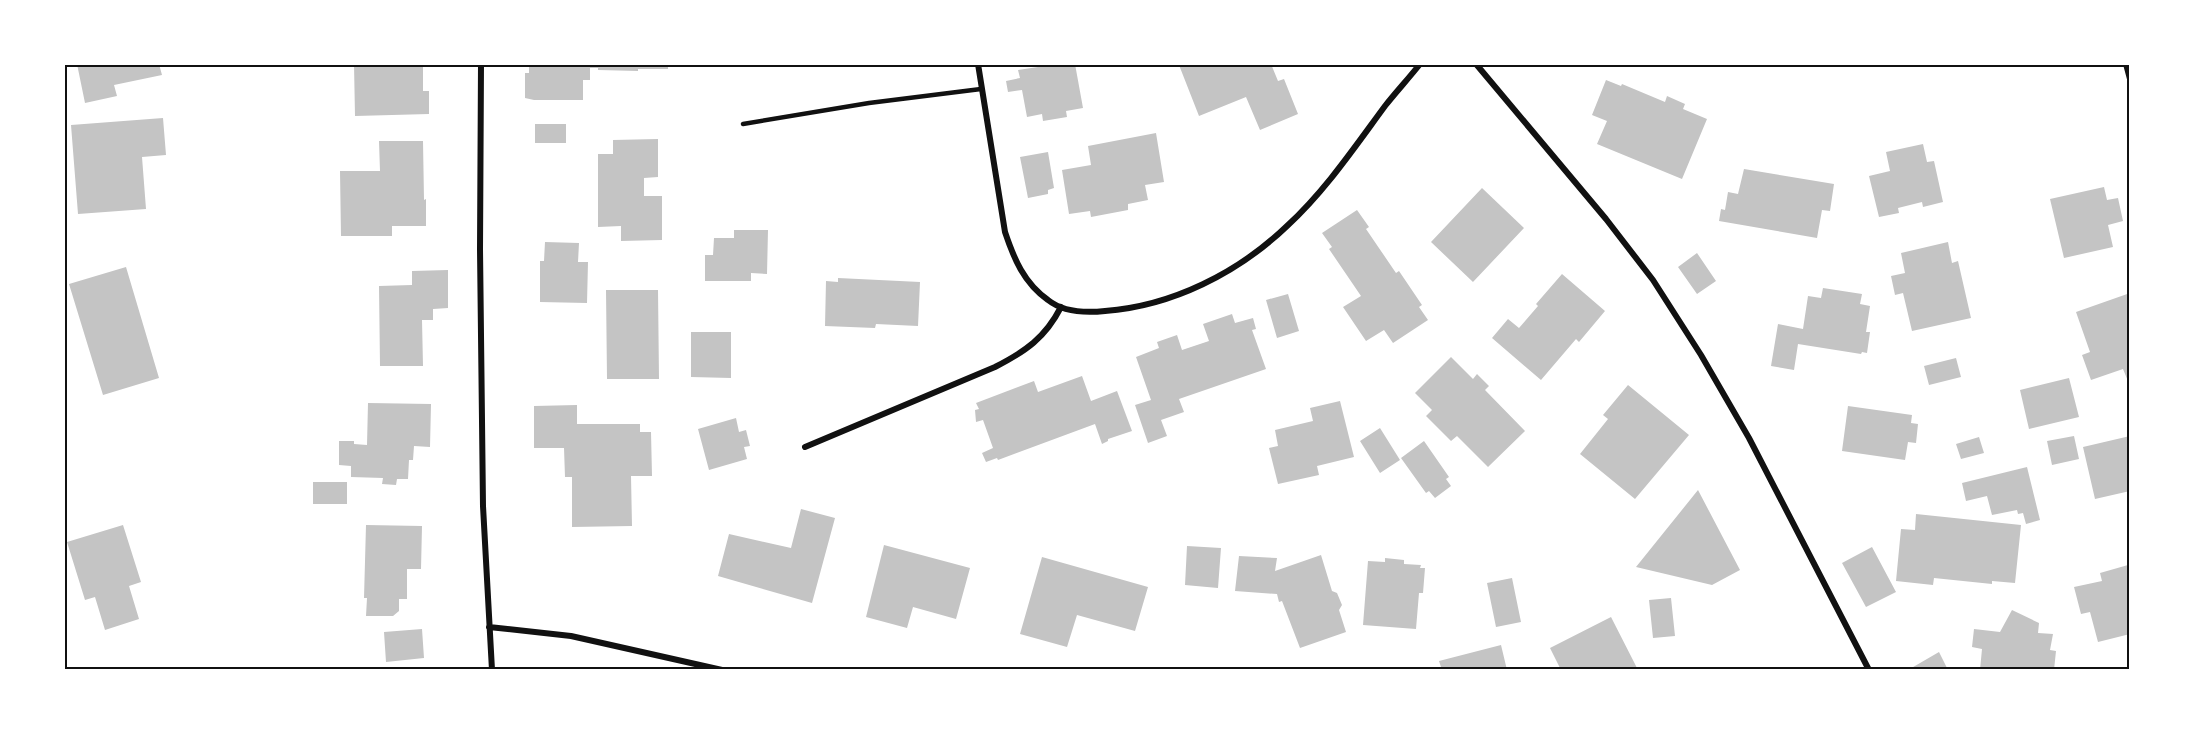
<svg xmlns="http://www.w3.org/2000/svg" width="2194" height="734" font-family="'Varela Round',sans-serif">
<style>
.building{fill:#c4c4c4}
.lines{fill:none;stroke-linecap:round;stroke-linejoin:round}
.service{stroke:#111;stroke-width:4.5}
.minor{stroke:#111;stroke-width:6}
.neatline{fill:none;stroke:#111;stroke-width:2}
</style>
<rect width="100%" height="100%" fill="#fff"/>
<path class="building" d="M77,64h82l3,11 -48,10 3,11 -32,7z
M354,64h69v27h6v23l-74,2z
M529,64h139v5h-30v2l-40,-1v-2h-8v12h-7v20h-49l-9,-2v-25h4z
M1038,64h37l8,44 -17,3 1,6 -24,4 -1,-7 -15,3 -5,-27 -14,2 -2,-11 14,-3 -2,-8 20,-3z
M1181,64h90l7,17 6,-2 14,35 -38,16 -14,-33 -47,19 -20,-51z
M1606,80l15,6 1,-2 43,18 2,-6 18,8 -2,5 24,10 -25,60 -85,-35 10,-23 -15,-6z
M163,118l3,37 -24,2 4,52 -68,5 -7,-89z
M535,124h31v19h-31z
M1156,133l8,49 -19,3 3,15 -20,4v6l-37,7 -1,-6 -21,3 -7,-44 29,-5 -3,-19z
M658,139v38l-14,1v18h18v44l-41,1v-15l-23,1v-73h15v-14z
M379,141h44l1,59 2,-1v27h-34v10h-51l-1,-65h40z
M1923,144l4,18 7,-1 9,41 -20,5 -1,-5 -24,6 1,5 -20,4 -10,-41 21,-5 -4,-19z
M1048,152l6,36 -6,2v4l-20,4 -8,-41z
M1744,169l90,15 -4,27 -8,-1 -5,28 -98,-17 2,-12 4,1 3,-18 10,2z
M2104,187l3,13 11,-2 5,23 -15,4 5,22 -49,11 -14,-59z
M1482,188l42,40 -51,54 -42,-40z
M1357,210l12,17 -3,2 30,44 3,-2 23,34 -3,2 9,13 -35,23 -9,-13 -18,11 -23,-34 18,-11 -32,-47 3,-2 -10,-14z
M734,230h34l-1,44 -16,-1v8h-46v-26h8l1,-17h20z
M545,242l34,1 -1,19h10l-1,41 -47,-1v-41h4z
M1948,242l4,21 6,-2 13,57 -59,13 -9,-38 -8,2 -4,-19 14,-3 -4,-20z
M1697,253l19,28 -19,13 -19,-27z
M126,267l33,111 -56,17 -34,-111z
M448,270v38l-15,1v11h-11l1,46h-43l-1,-80 33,-1v-14z
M1562,274l43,37 -26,31 -3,-3 -35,41 -49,-42 16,-19 11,9 19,-22 -2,-2z
M838,278l82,4 -2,44 -42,-2 -1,4 -50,-2 1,-45 12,1z
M1823,288l39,6 -2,10 10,2 -4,26h4l-3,21 -5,-1 -1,2 -63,-10 -4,26 -23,-4 7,-42 25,5 5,-33 13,2z
M606,290h52l1,89h-52z
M2130,293v93l-7,-17 -32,11 -9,-25 8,-3 -14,-40z
M1288,294l11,37 -22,7 -11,-38z
M1232,314l3,9 18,-5 3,11 -4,1 14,39 -87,30 5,13 -23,8 6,16 -19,7 -13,-38 16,-5 -15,-43 23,-9 -2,-6 20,-7 5,15 27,-9 -6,-17z
M691,332h40v46l-40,-1z
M1451,357l22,22 4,-5 12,12 -4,4 40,41 -37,36 -31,-31 -6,5 -25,-25 6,-6 -17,-17z
M1956,358l5,19 -32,8 -5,-19z
M1082,376l9,25 26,-10 15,40 -24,8v2l-6,3 -7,-20 -97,36 -1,-2 -11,4 -4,-9 11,-5 -10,-28 -7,2 -1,-12 4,-1 -3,-6 58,-22 4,11z
M2069,378l10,39 -50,12 -9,-39z
M1628,385l61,50 -54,64 -55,-45 28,-35 -5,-4z
M1340,401l14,56 -37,9 2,9 -41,9 -9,-36 9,-2 -3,-16 38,-9 -3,-13z
M368,403l63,1 -1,43 -16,-1 -1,14h-4l-1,19h-11l-1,6 -14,-1 1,-6 -32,-1v-11l-12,-1v-24h15v3l13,1z
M577,405v19h63v8h11l1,44h-21l1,50 -60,1v-50h-7l-1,-29h-30v-42z
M1848,406l64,9 -1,8 7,1 -2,19 -8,-1 -3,18 -63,-9z
M736,418l3,14 7,-2 4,16 -6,1 3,12 -38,11 -11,-41z
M1380,428l20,32 -20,13 -20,-32z
M2074,436l5,23 -27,6 -5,-24z
M2130,436v55l-35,8 -12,-52z
M1979,437l5,16 -23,6 -5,-15z
M1424,441l25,36 -3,2 5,7 -16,12 -6,-7 -3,2 -25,-35z
M2027,467l13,53 -14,4 -3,-11 -5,1 -1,-4 -25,5 -5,-19 -21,5 -4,-18z
M313,482h34v22h-34z
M1698,490l42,80 -28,15 -76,-18z
M801,509l34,9 -23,85 -94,-27 11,-42 62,14z
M1916,514l105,11 -6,58 -23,-2v3l-58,-6 -1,7 -37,-4 5,-52 14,1z
M123,525l18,57 -12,4 10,33 -34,11 -10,-33 -10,3 -18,-58z
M366,525l56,1 -1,43h-14v30h-8v12l-6,5h-27l1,-18h-3z
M884,545l86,23 -14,51 -43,-12 -6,21 -41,-11z
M1187,546l34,2 -3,40 -33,-3z
M1872,547l24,45 -30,15 -24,-44z
M1321,555l11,36 5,2 5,12 -3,5 7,22 -46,16 -18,-47 -3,1 -2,-8 -42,-3 4,-35 38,2 -2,13z
M1042,557l106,30 -13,44 -58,-16 -10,32 -47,-13z
M1385,558l19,2v4l17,1 -1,3h5l-2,25h-4l-3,36 -53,-4 5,-64 17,1z
M2128,565l2,69 -32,8 -8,-30 -9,2 -7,-27 28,-6 -2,-8z
M1512,578l9,44 -25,5 -9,-44z
M1671,598l4,38 -22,2 -4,-38z
M2012,610l27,13 -1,10 15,1 -3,16 6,1 -2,19h-74l2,-21 -10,-2 2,-18 26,3z
M1611,617l26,51 -4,2h-72l-11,-22z
M422,629l2,29 -38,4 -2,-30z
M1501,645l6,25h-65l-3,-9z
M1939,652l9,18h-40z"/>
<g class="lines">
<path class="service" d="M743,124l126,-21 112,-14"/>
<path class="minor" d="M481,64l-1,185 3,257 9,164
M978,64l27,168c9,27 19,51 43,68 15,12 38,13 57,11 67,-5 133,-38 182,-85 38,-35 67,-78 98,-120 11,-14 24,-28 35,-42
M1476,64l130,155 47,61 48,75 48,83 120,232
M2126,64l4,15
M805,447l190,-80c31,-16 50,-29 66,-60
M489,627l82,9 151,34"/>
</g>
<rect width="2194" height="734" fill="none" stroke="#ffffff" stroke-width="132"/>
<rect x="66" y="66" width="2062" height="602" class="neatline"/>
</svg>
